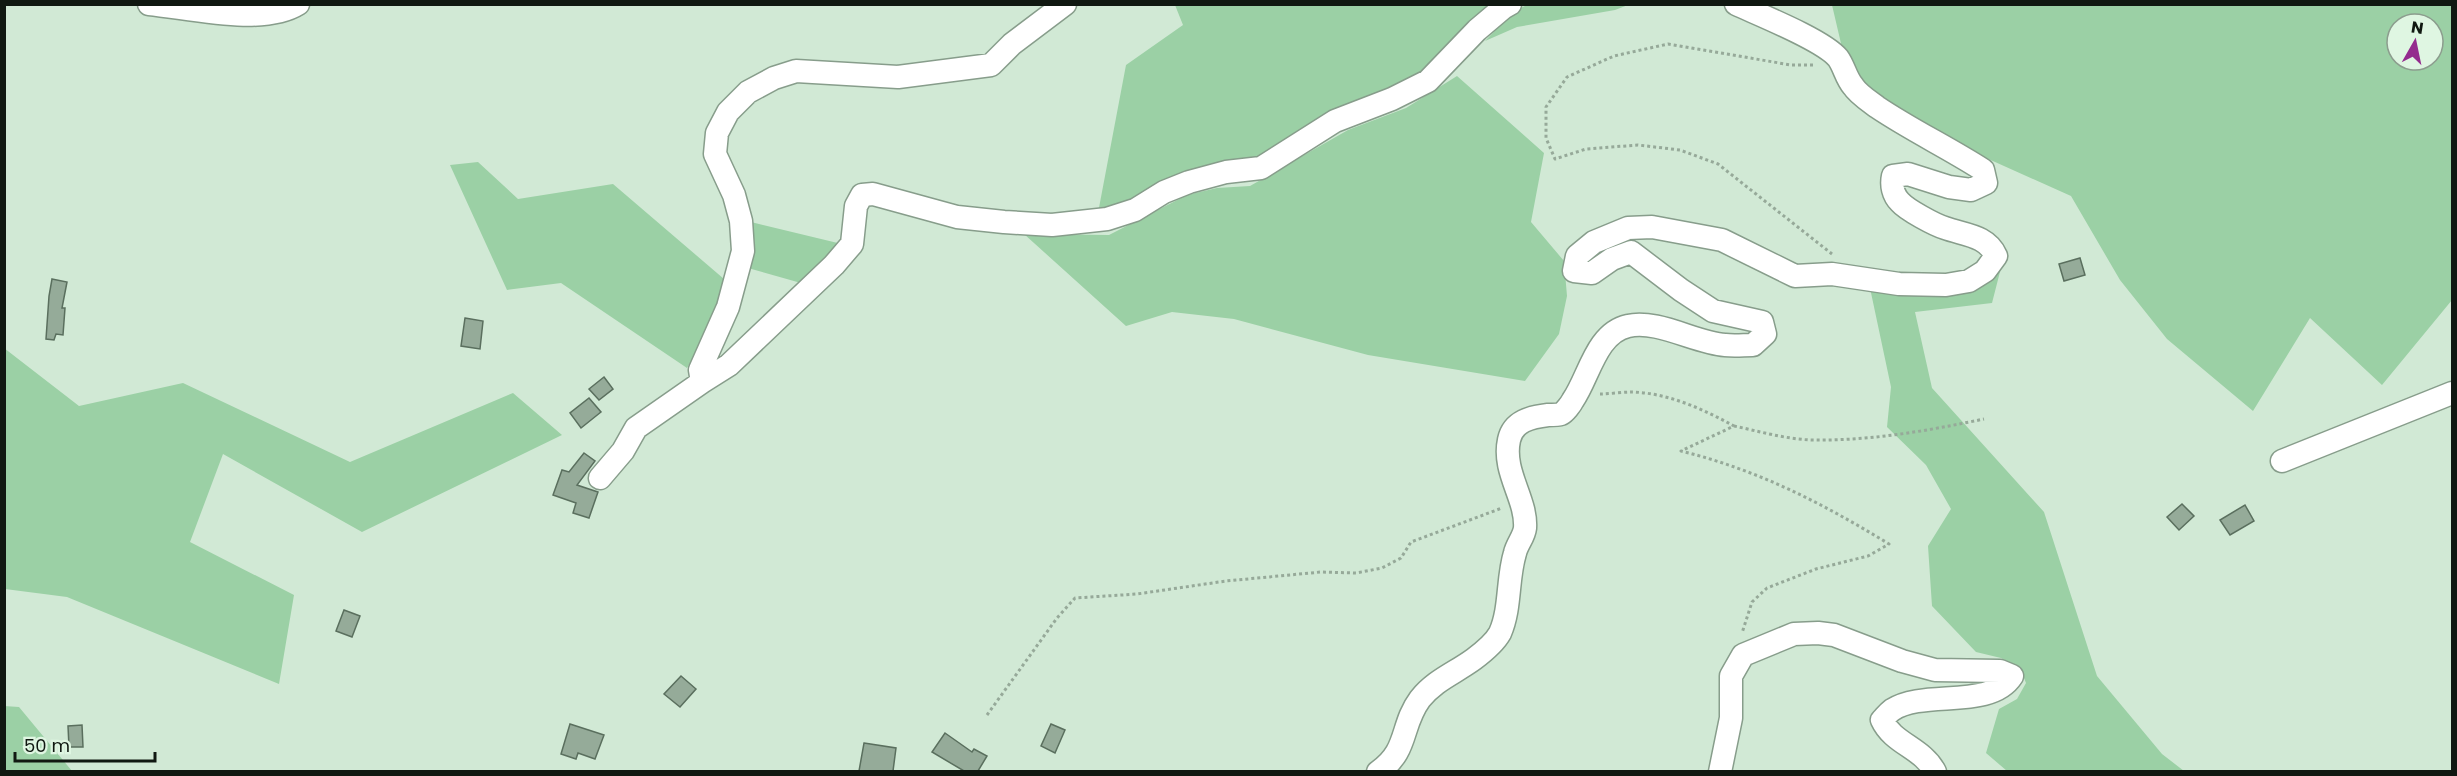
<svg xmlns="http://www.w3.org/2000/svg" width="2457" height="776" font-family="Poppins,sans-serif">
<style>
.green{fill:#9bd0a5;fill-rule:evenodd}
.building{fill:#95ab99;stroke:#5a6f5e;stroke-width:1.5}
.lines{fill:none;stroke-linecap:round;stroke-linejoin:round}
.street-casing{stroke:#879d8b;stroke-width:25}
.path{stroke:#96a999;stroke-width:3;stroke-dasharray:3 3;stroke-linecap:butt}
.street{stroke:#fff;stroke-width:22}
</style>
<rect width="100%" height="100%" fill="#d1e9d5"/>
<path class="green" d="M1175,5h323l-76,71 -158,84 -105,28 -61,25 28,-148 57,-40z
M1527,5h101l-13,5 -98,17 -32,14 29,-30z
M1832,5h620v295l-70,85 -72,-67 -57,93 -86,-72 -47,-59 -49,-84 -136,-61 -78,-54 -14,-29zM2397,24h36v36h-36z
M1457,76l87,77 -13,69 33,39 3,35 -8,38 -34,47 -157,-26 -134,-36 -62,-7 -46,14 -102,-92 85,1 78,-40 30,-7 33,-2 98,-56 58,-22z
M478,162l40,37 95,-15 111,95 1,6 -22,57 -16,26 -126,-85 -54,7 -57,-125z
M751,222l95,23 -38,40 -60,-17z
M2002,264l-10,39 -77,9 17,76 112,124 53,164 65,78 22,17h-177l-21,-18 13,-44 18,-10 9,-16 -6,-15 -19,-10 -25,-6 -44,-46 -4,-60 23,-37 -25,-44 -39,-38 4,-40 -21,-99z
M4,348l75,58 104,-23 167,79 163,-69 49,42 -200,97 -139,-78 -33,88 104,53 -15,89 -212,-87 -62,-8z
M4,706l15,1 53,64h-67z"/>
<path class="building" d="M2080,258l5,17 -21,6 -5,-17z
M52,279l15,3 -5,26h3l-2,27 -7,-1 -2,6 -8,-1 3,-43z
M465,318l18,3 -3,28 -19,-3z
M604,377l9,12 -14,11 -10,-11z
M589,398l12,14 -20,16 -11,-15z
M584,453l11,8 -18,24 21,7 -9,26 -16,-5 3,-10 -23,-8 9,-25 7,2z
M2182,504l12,12 -15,14 -12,-13z
M2245,505l9,16 -24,14 -10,-15z
M344,610l16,6 -8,21 -16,-6z
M681,676l15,13 -16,18 -16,-13z
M570,724l34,11 -9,24 -17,-6 -2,6 -15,-5z
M1051,724l14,6 -10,23 -14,-7z
M82,725l1,22h-14l-1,-21z
M945,733l27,19 2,-3 13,7 -9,15h-14l-32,-19z
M864,743l32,5 -3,23h-34z"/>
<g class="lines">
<defs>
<path id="street" d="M149,4c41,4 114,22 149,0
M1065,4l-53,40 -21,21 -93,12 -102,-6 -22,7 -26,14 -20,20 -11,21 -2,21 19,41 7,26 2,30 -15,56 -28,63 2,12 27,-17 105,-100 18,-21 4,-38 6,-11 11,-1 84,23 47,5 48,3 55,-6 28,-9 29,-18 25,-10 37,-10 35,-4 74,-47 57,-22 36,-18 49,-51 26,-22 7,-4
M2282,461l170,-68
M600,478l23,-27 13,-23 66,-46
M1378,772c31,-21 22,-46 42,-73 15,-19 35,-26 54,-40 8,-6 21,-17 26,-26 11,-25 7,-54 15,-80 2,-9 9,-16 10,-25 2,-29 -23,-56 -16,-88 4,-19 22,-23 39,-25 3,0 10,0 13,-1 4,-2 10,-10 12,-14 16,-23 23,-67 55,-74 29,-7 68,17 97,19 9,1 19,0 28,0l12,-11 -3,-12 -49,-11 -32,-21 -50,-38 -19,7 -20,14 -18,-2 3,-15 17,-14 34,-14 24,-1 70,13 73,36 37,-2 67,10 47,1 23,-4 16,-10 11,-15c-9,-21 -32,-21 -51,-28 -10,-3 -38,-18 -45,-26 -7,-7 -9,-17 -7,-26l15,-2 41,13 22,3 15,-7 -3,-13c-34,-22 -72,-40 -106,-63 -8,-6 -19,-13 -24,-21 -7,-8 -9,-20 -15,-28 -15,-18 -78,-43 -102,-54
M1720,772l11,-54v-42l12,-21 51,-21 24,-1 16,2 68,26 33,9 65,1 12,5c-22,34 -88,13 -120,34 -4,3 -7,7 -10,10 11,24 41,28 53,52"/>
</defs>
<use href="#street" class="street-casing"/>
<path class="path" d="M1813,65h-22l-123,-21 -54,12 -47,21 -21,30v31l9,21 31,-10 52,-4 42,5 38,14 114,90
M1600,394c10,0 22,-2 32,-2 36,1 71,17 102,34l-53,25c77,19 141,52 208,93l-21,12 -52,13 -49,19 -15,14 -10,31
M1734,426c24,5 51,13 77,14 59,1 115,-9 173,-21
M987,715l70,-97 18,-20 62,-4 89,-13 95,-9 35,1 26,-5 19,-10 10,-16 91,-34"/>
<use href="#street" class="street"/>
</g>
<rect width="2457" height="776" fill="none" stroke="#101811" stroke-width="12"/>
<g transform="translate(2415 42) rotate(9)"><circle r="28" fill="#dff6e2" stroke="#8c9d8e" stroke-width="1.5"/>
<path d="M0-4.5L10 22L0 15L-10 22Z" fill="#942b8e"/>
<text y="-9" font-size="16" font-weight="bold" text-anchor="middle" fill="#101811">N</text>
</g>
<path d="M15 752v9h140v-9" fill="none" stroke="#101811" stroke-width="3"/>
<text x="24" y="752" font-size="18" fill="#101811" stroke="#dff6e2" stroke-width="4.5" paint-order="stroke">50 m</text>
</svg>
